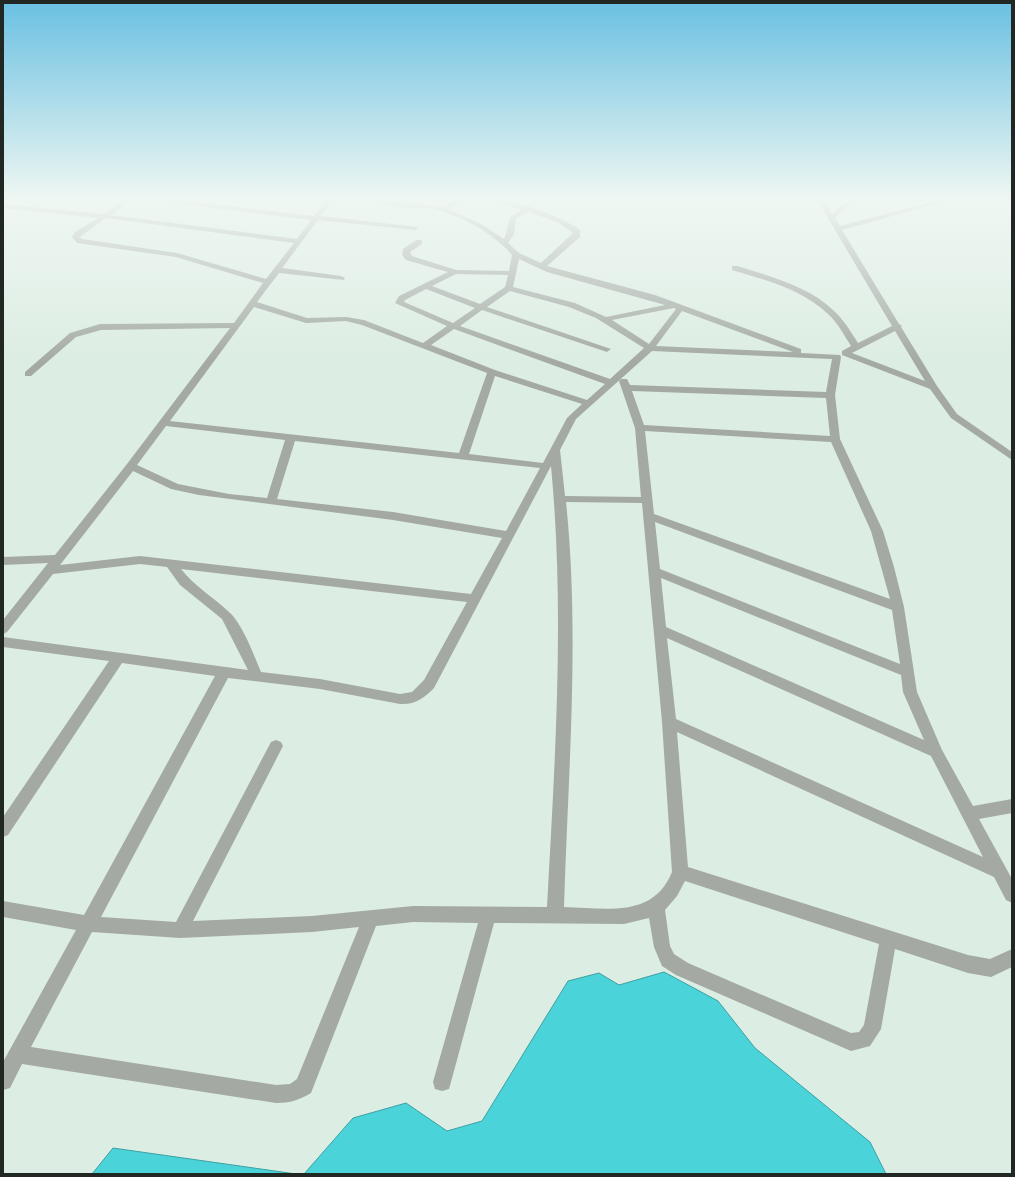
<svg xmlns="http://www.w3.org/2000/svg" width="1015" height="1177" font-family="'Space Grotesk',sans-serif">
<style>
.water{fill:#4ad3d9;stroke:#3ea0a3}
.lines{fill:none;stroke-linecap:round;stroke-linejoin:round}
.minor{fill:#a4a9a3;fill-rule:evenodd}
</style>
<rect width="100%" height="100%" fill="#dcede3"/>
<path class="water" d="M664,972l54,29 37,47 115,94 16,32h-582l49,-56 53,-15 41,28 35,-10 86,-140 31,-8 20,12z
M113,1148l183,26h-204z"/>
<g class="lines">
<path class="minor" d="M127,198h7l-23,17 186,24 14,-19 -164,-20 -3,-2h18l152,18 14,-18h6l-13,18 96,11v2l-2,1 -97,-10 -36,48 59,8 4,2 -1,2 -65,-7 -22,29 50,16 39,-1 18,3 59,23 24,-17 -52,-23 4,-7 49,-24 -42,-12 -4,-5 1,-6 13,-9h6v4l-12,8 2,4 44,14 53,1 3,-16c-19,-22 -51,-40 -79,-46 -18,-3 -47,3 -60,-11l69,9 18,-9h8l-20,11 33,15 23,15 2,-5 4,-17 12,-7 -37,-12c22,-2 77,18 95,32v7l-33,29 108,29 146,54v4l39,2 1,2 -6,38 5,44 43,92 11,36 10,40 13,85 25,58 31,56 39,-7v14l-33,6 33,60v24l-6,-3 -12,-23 -317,-145 11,135 280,88 22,4 22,-10v18l-21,10 -23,-4 -73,-24 -14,80 -11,17 -19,5 -175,-76 -14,-9 -8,-19 -5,-29 -25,6 -130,-1 -43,159 -2,7 -7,2 -7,-2 -2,-7 45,-159 -65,-1 -37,4 -65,167c-12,7 -21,10 -35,10l-254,-39 -12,24 -7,2v-28l73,-132 -73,-13v-16l81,14 131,-239 -93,-13 -114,172 -5,2v-20l106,-156 -106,-14v-10l245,33 -26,-51 -42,-34 -13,-18 -27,-3 -87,10 -46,58 -4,2v-14l45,-57 -45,2v-8l52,-2 72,-91 103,-136 -129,2 -25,7 -45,39h-6v-4l45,-39 30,-9 134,-1 29,-40 -87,-26 -99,-14 -5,-6 3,-5 23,-14 -95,-10v-4l100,10zM529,212l30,11 14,10 -32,30 -22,-10 -11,-10 6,-9 2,-16zM106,218l188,25 -28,36 -89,-26 -95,-14 -2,-2zM519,259l28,13 118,33 -59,12 -31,-14 -62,-16zM456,274l52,1 -3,12 -25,17 -48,-18zM426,289l49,19 -22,15 -49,-21 1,-2zM510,291l59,16 27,11 48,30 -34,31 -150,-53 22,-16 122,41 3,1 4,-3 -124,-42zM254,307l52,16 40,-2 16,4 125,48 -28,80 -289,-32zM674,308l2,1 -27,35 -37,-24zM682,311l111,41 -137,-6zM454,329l151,55 -18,16 -92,-30 -64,-25zM652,351l180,8 -6,33 -196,-7 -3,-6h-6l-2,2 16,47 6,69 -76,-1 -5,-46 16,-31zM495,376l87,28 -15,14 -24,45 -74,-9zM632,391l194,7 4,38 -186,-11zM166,426l119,14 -18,58 -38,-4 -51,-10 -41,-19zM645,431l186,11 40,89 19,68 -236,-85zM295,441l245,27 -34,63 -113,-19 -116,-13zM551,466c14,147 4,294 -4,441l-134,-1 -101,10 -119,5 90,-175 -2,-4 -5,-2 -5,2 -95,180 -75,-5 127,-239 92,11 80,15c15,1 24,-6 34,-16zM133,471l38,18 28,6 194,25 109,18 -31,56 -331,-38 -80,9zM566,502l76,1 20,219 10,150c-19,47 -67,36 -108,35 4,-134 16,-271 2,-405zM655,522l237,88 8,54 -240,-95zM181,569l286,33 -43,78 -12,12 -12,2 -80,-15 -59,-7c-7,-17 -19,-49 -32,-60 -16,-15 -35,-26 -48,-43zM661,578l240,97 2,17 21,48 -258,-113zM667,638l264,118 52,101 -307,-138zM685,881l194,63 -15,81 -5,7 -8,1 -163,-70 -14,-9 -4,-8 -5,-36 12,-14zM359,927l-62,152 -7,5 -14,1 -245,-38 61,-115 88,6 132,-6z
M816,198h6l10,16c11,-10 19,-16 35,-16l-17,6 -15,14 5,8 107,-28h10l-115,32 57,94 3,2 -1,1 36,59 20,28 55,38v8l-61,-42 -21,-29 -88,-34v-4l9,-5c-7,-11 -13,-23 -23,-32 -26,-25 -63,-34 -96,-44v-4h6c33,11 71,20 96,45 10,9 17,21 24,32l34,-17zM895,331l30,50 -73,-28z"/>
</g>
<linearGradient id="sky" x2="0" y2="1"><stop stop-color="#69c0e2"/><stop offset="0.55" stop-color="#eff7f2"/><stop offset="1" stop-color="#eff7f2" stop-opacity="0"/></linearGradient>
<rect width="1015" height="363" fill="url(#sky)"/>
<rect width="1015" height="1177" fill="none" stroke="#212824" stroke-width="8"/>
</svg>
